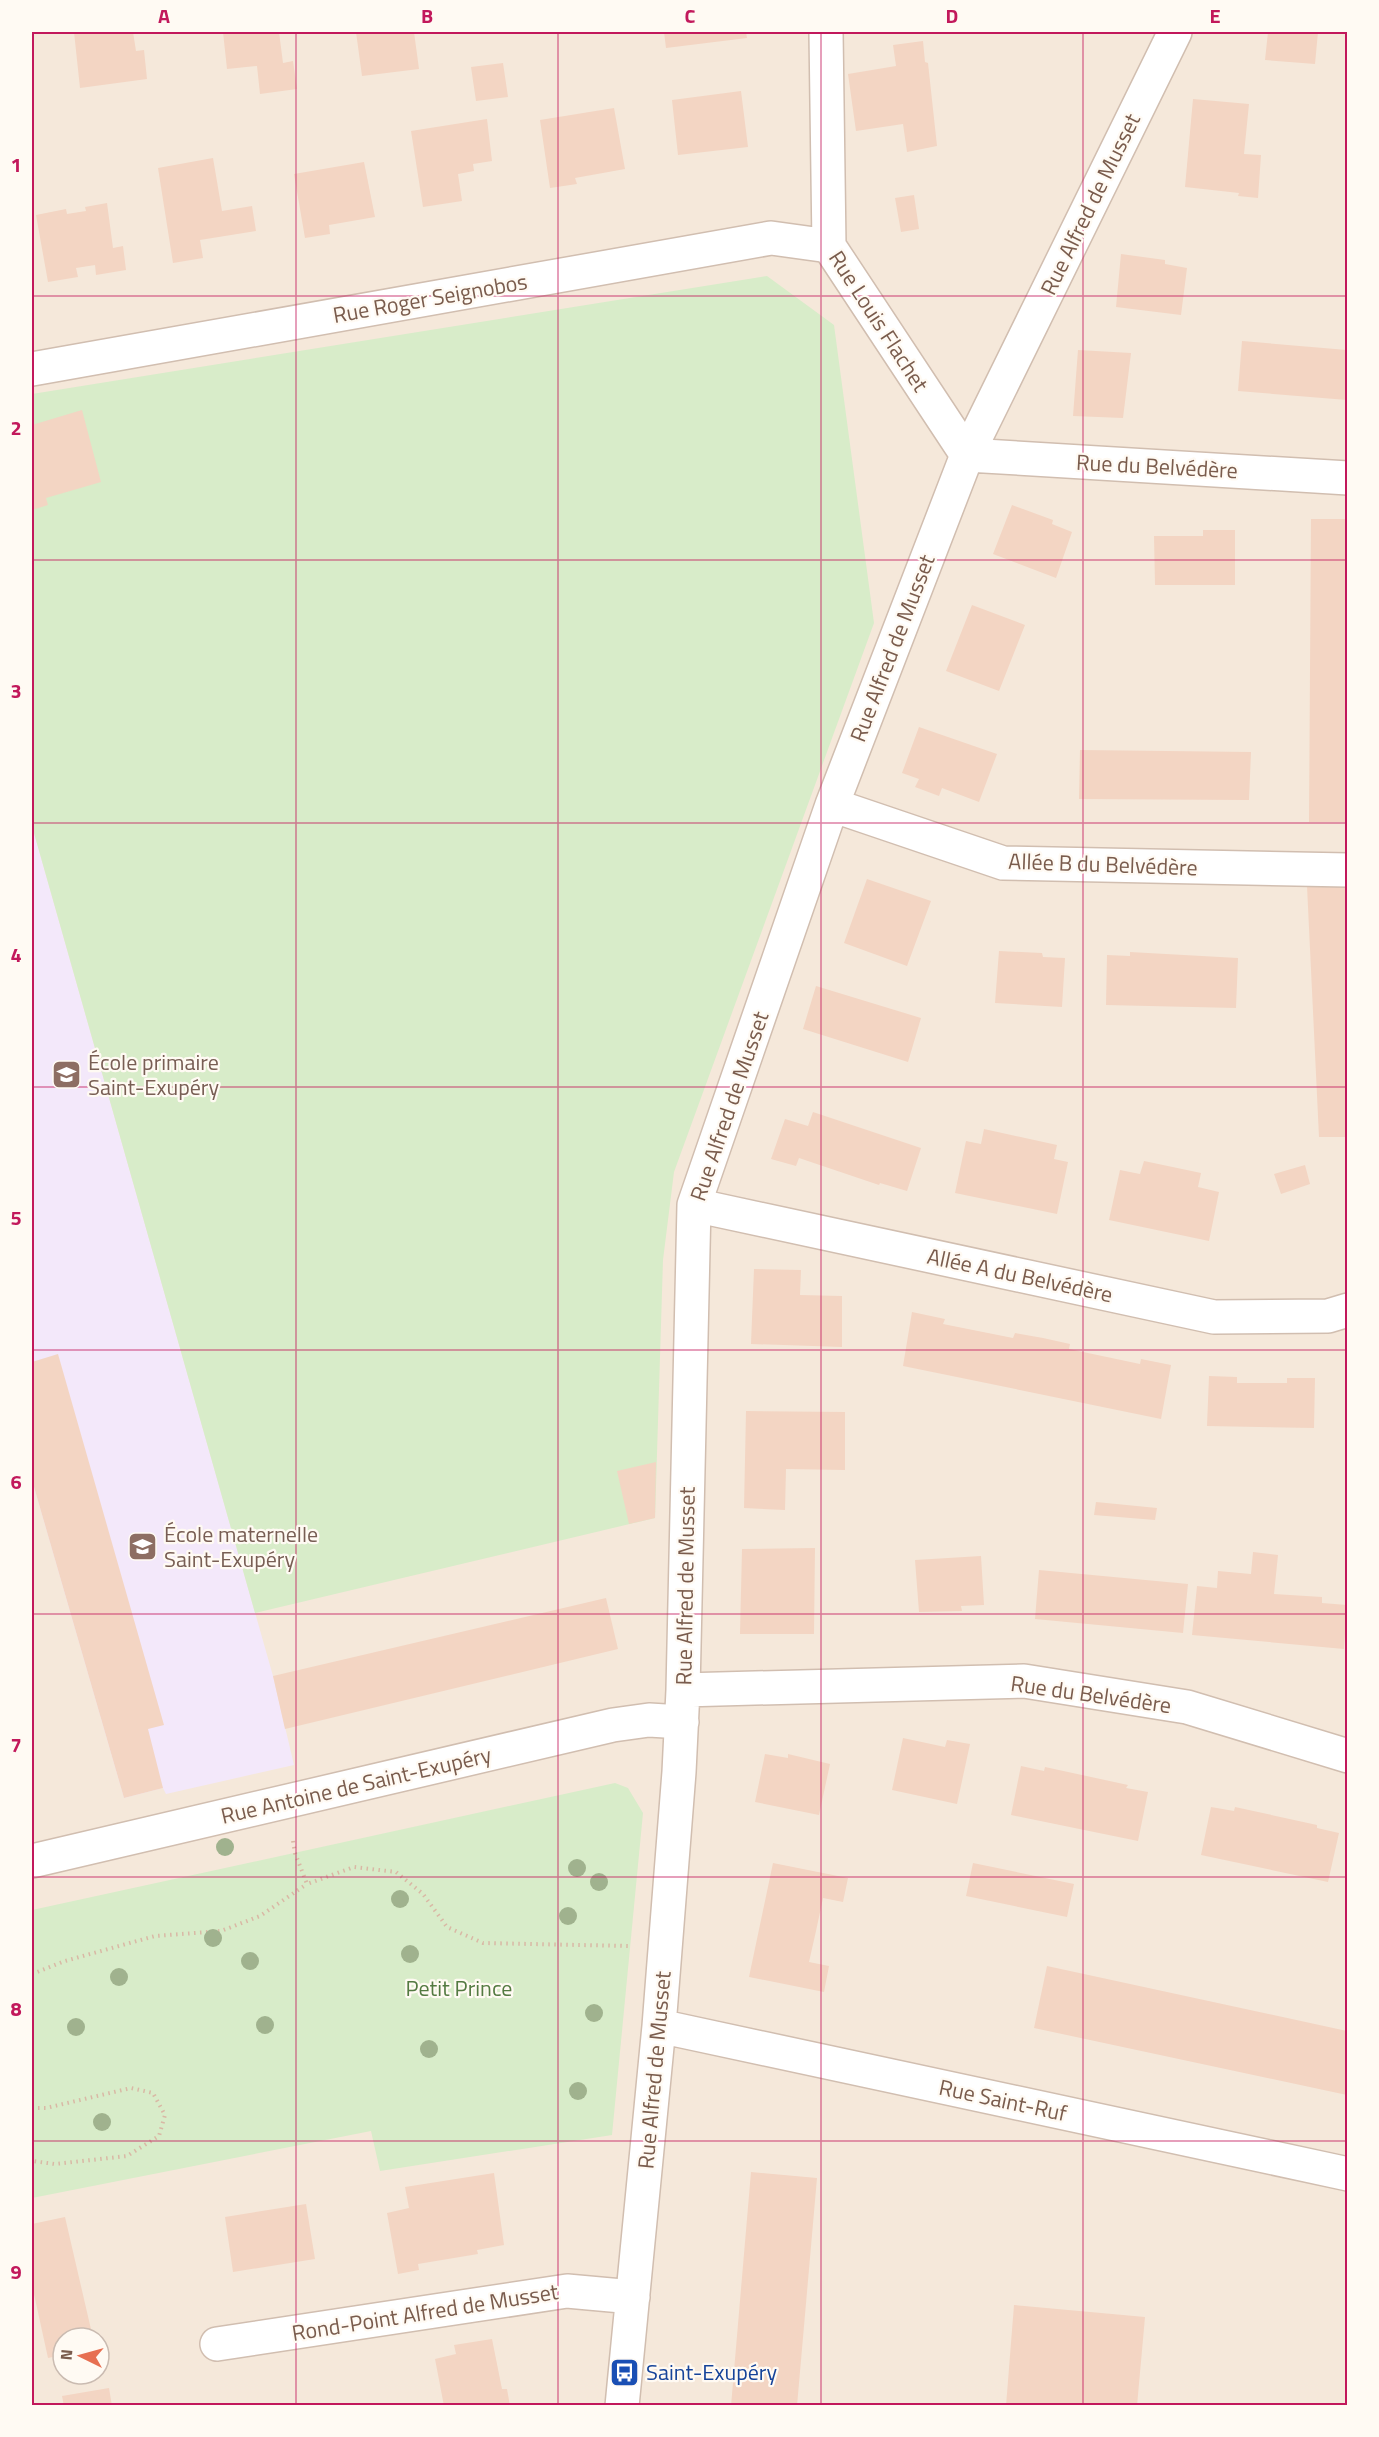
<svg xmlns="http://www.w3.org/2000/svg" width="1379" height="2437" font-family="'Titillium Web',sans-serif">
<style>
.residential{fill:#f5e8da;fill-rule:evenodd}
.education{fill:#f3e8fa}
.green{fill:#d8ecc9}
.building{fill:#f3d5c3}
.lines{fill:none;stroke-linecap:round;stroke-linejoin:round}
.minor-casing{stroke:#d1beb0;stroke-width:36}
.path{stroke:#d9b8a5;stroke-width:4;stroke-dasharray:1.5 4.5;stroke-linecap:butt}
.minor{stroke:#fff;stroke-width:33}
.tree{fill:#a0b28e}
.grid{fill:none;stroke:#c2185b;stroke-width:1.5;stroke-opacity:0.55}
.labels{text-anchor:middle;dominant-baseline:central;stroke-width:4.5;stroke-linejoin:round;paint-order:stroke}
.street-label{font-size:22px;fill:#7a5c4d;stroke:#fffaf3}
.education-label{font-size:22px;fill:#785e54;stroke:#fffaf3;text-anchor:start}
.park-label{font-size:22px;fill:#537a41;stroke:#fffaf3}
.transit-label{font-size:22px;fill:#164399;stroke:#fffaf3;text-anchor:start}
.neatline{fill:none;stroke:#c2185b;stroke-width:2}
.grid-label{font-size:20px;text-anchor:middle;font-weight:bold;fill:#c2185b}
</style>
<rect width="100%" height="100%" fill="#fdf6ec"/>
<path class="residential" d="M32,32h1315v2373l-1315,1zM63,2338h36v36h-36z"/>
<path class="education" d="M32,826l241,850 21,89 -128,29 -3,-6 -39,10 -92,-318z"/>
<path class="green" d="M767,276l67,49 40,298 -200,549 -11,88 -8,258 -400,95 -223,-787v-432z
M615,1783l13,5 15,25 -31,322 -232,36 -9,-40 -339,67v-288z"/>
<path class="building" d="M74,32h59l3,19 8,-1 3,29 -67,9z
M223,32h56l4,31 10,-2 4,28 -37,5 -3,-28 -30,3z
M356,32h58l5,37 -57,7z
M664,32h82l1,6 -81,10z
M1268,32h50l-3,32 -50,-4z
M923,41l2,21 3,1 9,83 -30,6 -4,-28 -47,7 -8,-57 48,-8 -3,-21z
M503,63l5,34 -32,4 -5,-34z
M741,91l7,56 -70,8 -6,-55z
M1193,99l56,5 -5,50 17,1 -3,43 -20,-2 1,-3 -54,-6z
M614,108l11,61 -50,9 2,6 -27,4 -10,-68z
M487,119l5,42 -19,3 1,7 -16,3 4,27 -39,6 -12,-76z
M213,158l9,53 30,-5 4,25 -56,9 3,18 -30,5 -15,-95z
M364,162l11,55 -46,8 1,9 -25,4 -11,-64z
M914,195l5,34 -18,3 -6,-34z
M107,203l6,45 10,-2 3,24 -30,5 -1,-10 -19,3 2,9 -30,5 -12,-67 30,-6 1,5 19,-3 -1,-4z
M1121,254l44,6v4l22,4 -6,47 -65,-8z
M1242,341l105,9v50l-109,-9z
M1078,350l53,3 -8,65 -50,-2z
M82,410l19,72 -55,16 2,7 -16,5v-85z
M1012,505l41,15 -1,4 20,8 -16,46 -63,-24z
M1311,519h36v303h-38z
M1203,530h32v55h-80l-1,-49h49z
M972,605l53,20 -26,66 -53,-20z
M919,727l78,27 -18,48 -37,-14 -3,8 -24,-9 4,-8 -17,-6z
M1080,750l171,2 -2,48 -170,-1z
M867,879l64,22 -24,65 -63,-23z
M1307,886l40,1v250h-28z
M999,951l43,2 1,4 22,1 -3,49 -67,-4z
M1130,952l108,6 -2,50 -130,-3 1,-50 23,1z
M816,986l105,32 -13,44 -105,-33z
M813,1112l108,36 -14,43 -27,-8 -1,2 -80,-27 -3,8 -25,-7 14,-40 23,7z
M984,1129l73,16 -3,14 14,3 -11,52 -102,-21 11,-52 15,3z
M1144,1161l57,12 -3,14 21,5 -10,49 -100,-21 11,-50 20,4z
M1305,1165l5,19 -29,10 -7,-20z
M754,1269l47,1 -1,25 42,1v51l-91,-3z
M912,1312l33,7 -2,5 70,14 2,-5 28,5 27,6 -1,5 71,15 1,-5 30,6 -10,54 -258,-53z
M58,1354l106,371 -16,4 15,59 -39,10 -92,-318v-118z
M1209,1376l28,1v6h50v-5h28l-1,50 -107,-2z
M746,1411l99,1v58l-59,-1 -1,41 -41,-2z
M656,1462l-1,56 -26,6 -12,-53z
M1096,1502l61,6 -2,12 -61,-5z
M815,1548l-1,86h-74l2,-85z
M1253,1552l25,3 -4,39 48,3v6l25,2 -3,44 -152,-14 5,-49 20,2 1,-17 33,3z
M981,1556l3,49 -23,1 1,5 -43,1 -4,-52z
M1039,1570l149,14 -5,49 -148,-14z
M606,1598l12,51 -333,80 -12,-53z
M903,1738l42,9 2,-7 23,4 -13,60 -65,-14z
M765,1754l23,4v-4l42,10 -11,51 -64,-13z
M1021,1766l23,5 1,-4 83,18 -2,3 22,4 -10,49 -127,-26z
M1211,1807l23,4 1,-4 82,18v3l22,5 -11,49 -127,-27z
M773,1863l75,15 -5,24 -20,-4 -7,33 -7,31 20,4 -5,26 -75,-15z
M973,1863l101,21 -7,33 -101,-21z
M1047,1966l300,65v64l-313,-67z
M751,2172l66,6 -20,228h-66z
M494,2173l10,72 -27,5 1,4 -60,10 1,6 -21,4 -11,-61 22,-5 -4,-21z
M306,2204l9,55 -82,13 -8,-55z
M65,2217l28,121h-30v17l-15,3 -16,-73v-61z
M1014,2305l131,12 -8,89h-131z
M492,2339l10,50h5l3,17h-66l-9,-47 21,-5 -2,-9z
M109,2388l3,18h-48l-2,-10z"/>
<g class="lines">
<defs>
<path id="minor" d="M826,32l3,214 138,209 381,23
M32,369l739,-131 58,8
M832,805l171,58 345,7
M694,1205l520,112 114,-1 20,-6
M683,1690l341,-9 163,26 161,49
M32,1861l581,-136 36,-5 33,2
M659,2026l689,148
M217,2344l350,-53 66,6
M622,2406l37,-380 20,-254 4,-82 11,-485 138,-400 135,-350 208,-423"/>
</defs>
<use href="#minor" class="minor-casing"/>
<path class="path" d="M293,1841l2,12 12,31 47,-17 42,5 27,22 24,33 36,16 145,3
M32,1974l33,-13 90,-25 66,-5 39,-15 47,-32
M32,2108h14l85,-20 22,5 12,22 -6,21 -32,20 -72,8 -23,-3"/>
<use href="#minor" class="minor"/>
</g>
<g class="tree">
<circle cx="225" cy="1847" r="9"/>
<circle cx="577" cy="1868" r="9"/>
<circle cx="599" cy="1882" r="9"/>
<circle cx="400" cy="1899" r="9"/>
<circle cx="568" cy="1916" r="9"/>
<circle cx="213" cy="1938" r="9"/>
<circle cx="410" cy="1954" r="9"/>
<circle cx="250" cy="1961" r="9"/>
<circle cx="119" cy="1977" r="9"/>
<circle cx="594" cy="2013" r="9"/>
<circle cx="265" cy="2025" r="9"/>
<circle cx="76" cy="2027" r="9"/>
<circle cx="429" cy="2049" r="9"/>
<circle cx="578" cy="2091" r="9"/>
<circle cx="102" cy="2122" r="9"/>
</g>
<path class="grid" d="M296,32v2374M558,32v2374M821,32v2374M1083,32v2374M32,296h1316M32,560h1316M32,823h1316M32,1087h1316M32,1350h1316M32,1614h1316M32,1877h1316M32,2141h1316"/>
<defs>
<symbol id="school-square" viewBox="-11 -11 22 22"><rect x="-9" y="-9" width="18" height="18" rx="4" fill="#8d6e63" stroke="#fffaf3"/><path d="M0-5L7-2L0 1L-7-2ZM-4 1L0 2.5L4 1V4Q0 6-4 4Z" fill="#fff"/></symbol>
<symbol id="bus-square" viewBox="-11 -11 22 22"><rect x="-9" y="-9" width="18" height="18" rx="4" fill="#1a4fb4" stroke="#fffaf3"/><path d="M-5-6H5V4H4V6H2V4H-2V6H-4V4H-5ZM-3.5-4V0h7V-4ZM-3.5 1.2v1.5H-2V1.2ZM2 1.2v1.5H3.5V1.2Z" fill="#fff"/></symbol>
</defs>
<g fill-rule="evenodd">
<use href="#school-square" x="50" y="1058" width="33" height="33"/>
<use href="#school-square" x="126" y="1530" width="33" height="33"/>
<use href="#bus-square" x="608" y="2356" width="33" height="33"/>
</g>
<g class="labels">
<g class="street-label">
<text transform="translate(1090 204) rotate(-64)">Rue Alfred de Musset</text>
<text transform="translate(430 298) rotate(-10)">Rue Roger Seignobos</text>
<text transform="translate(879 321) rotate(57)">Rue Louis Flachet</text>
<text transform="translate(1157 466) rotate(3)">Rue du Belvédère</text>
<text transform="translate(892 648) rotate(-69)">Rue Alfred de Musset</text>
<text transform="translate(1103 864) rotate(2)">Allée B du Belvédère</text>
<text transform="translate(729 1106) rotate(-71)">Rue Alfred de Musset</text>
<text transform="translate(1020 1275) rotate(12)">Allée A du Belvédère</text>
<text transform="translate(685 1586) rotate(-89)">Rue Alfred de Musset</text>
<text transform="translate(1091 1694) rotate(8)">Rue du Belvédère</text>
<text transform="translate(356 1785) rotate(-13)">Rue Antoine de Saint-Exupéry</text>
<text transform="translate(654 2070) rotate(-85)">Rue Alfred de Musset</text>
<text transform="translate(1003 2100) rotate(12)">Rue Saint-Ruf</text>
<text transform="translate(425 2312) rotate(-9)">Rond-Point Alfred de Musset</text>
</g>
<g class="education-label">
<text x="88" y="1062">École primaire<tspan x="88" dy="25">Saint-Exupéry</tspan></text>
<text x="164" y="1534">École maternelle<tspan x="164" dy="25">Saint-Exupéry</tspan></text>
</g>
<g class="park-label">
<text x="459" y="1988">Petit Prince</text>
</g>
<g class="transit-label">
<text x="646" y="2372">Saint-Exupéry</text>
</g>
</g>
<rect width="1379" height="2437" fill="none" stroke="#fffaf3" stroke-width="66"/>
<g transform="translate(81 2356) rotate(275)"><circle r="28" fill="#fffaf3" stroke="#cabbb1" stroke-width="1.5"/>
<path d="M0-4.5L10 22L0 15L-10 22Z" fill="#e76f51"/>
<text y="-9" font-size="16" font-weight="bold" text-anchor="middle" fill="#7a5c4d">N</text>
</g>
<rect x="33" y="33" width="1313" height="2371" class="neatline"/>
<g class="grid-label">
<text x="164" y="23">A</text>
<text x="427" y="23">B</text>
<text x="690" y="23">C</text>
<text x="952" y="23">D</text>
<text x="1215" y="23">E</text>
<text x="16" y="172">1</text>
<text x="16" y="435">2</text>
<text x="16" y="698">3</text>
<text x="16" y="962">4</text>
<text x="16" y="1225">5</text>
<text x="16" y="1489">6</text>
<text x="16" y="1752">7</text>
<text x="16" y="2016">8</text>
<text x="16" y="2279">9</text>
</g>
</svg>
